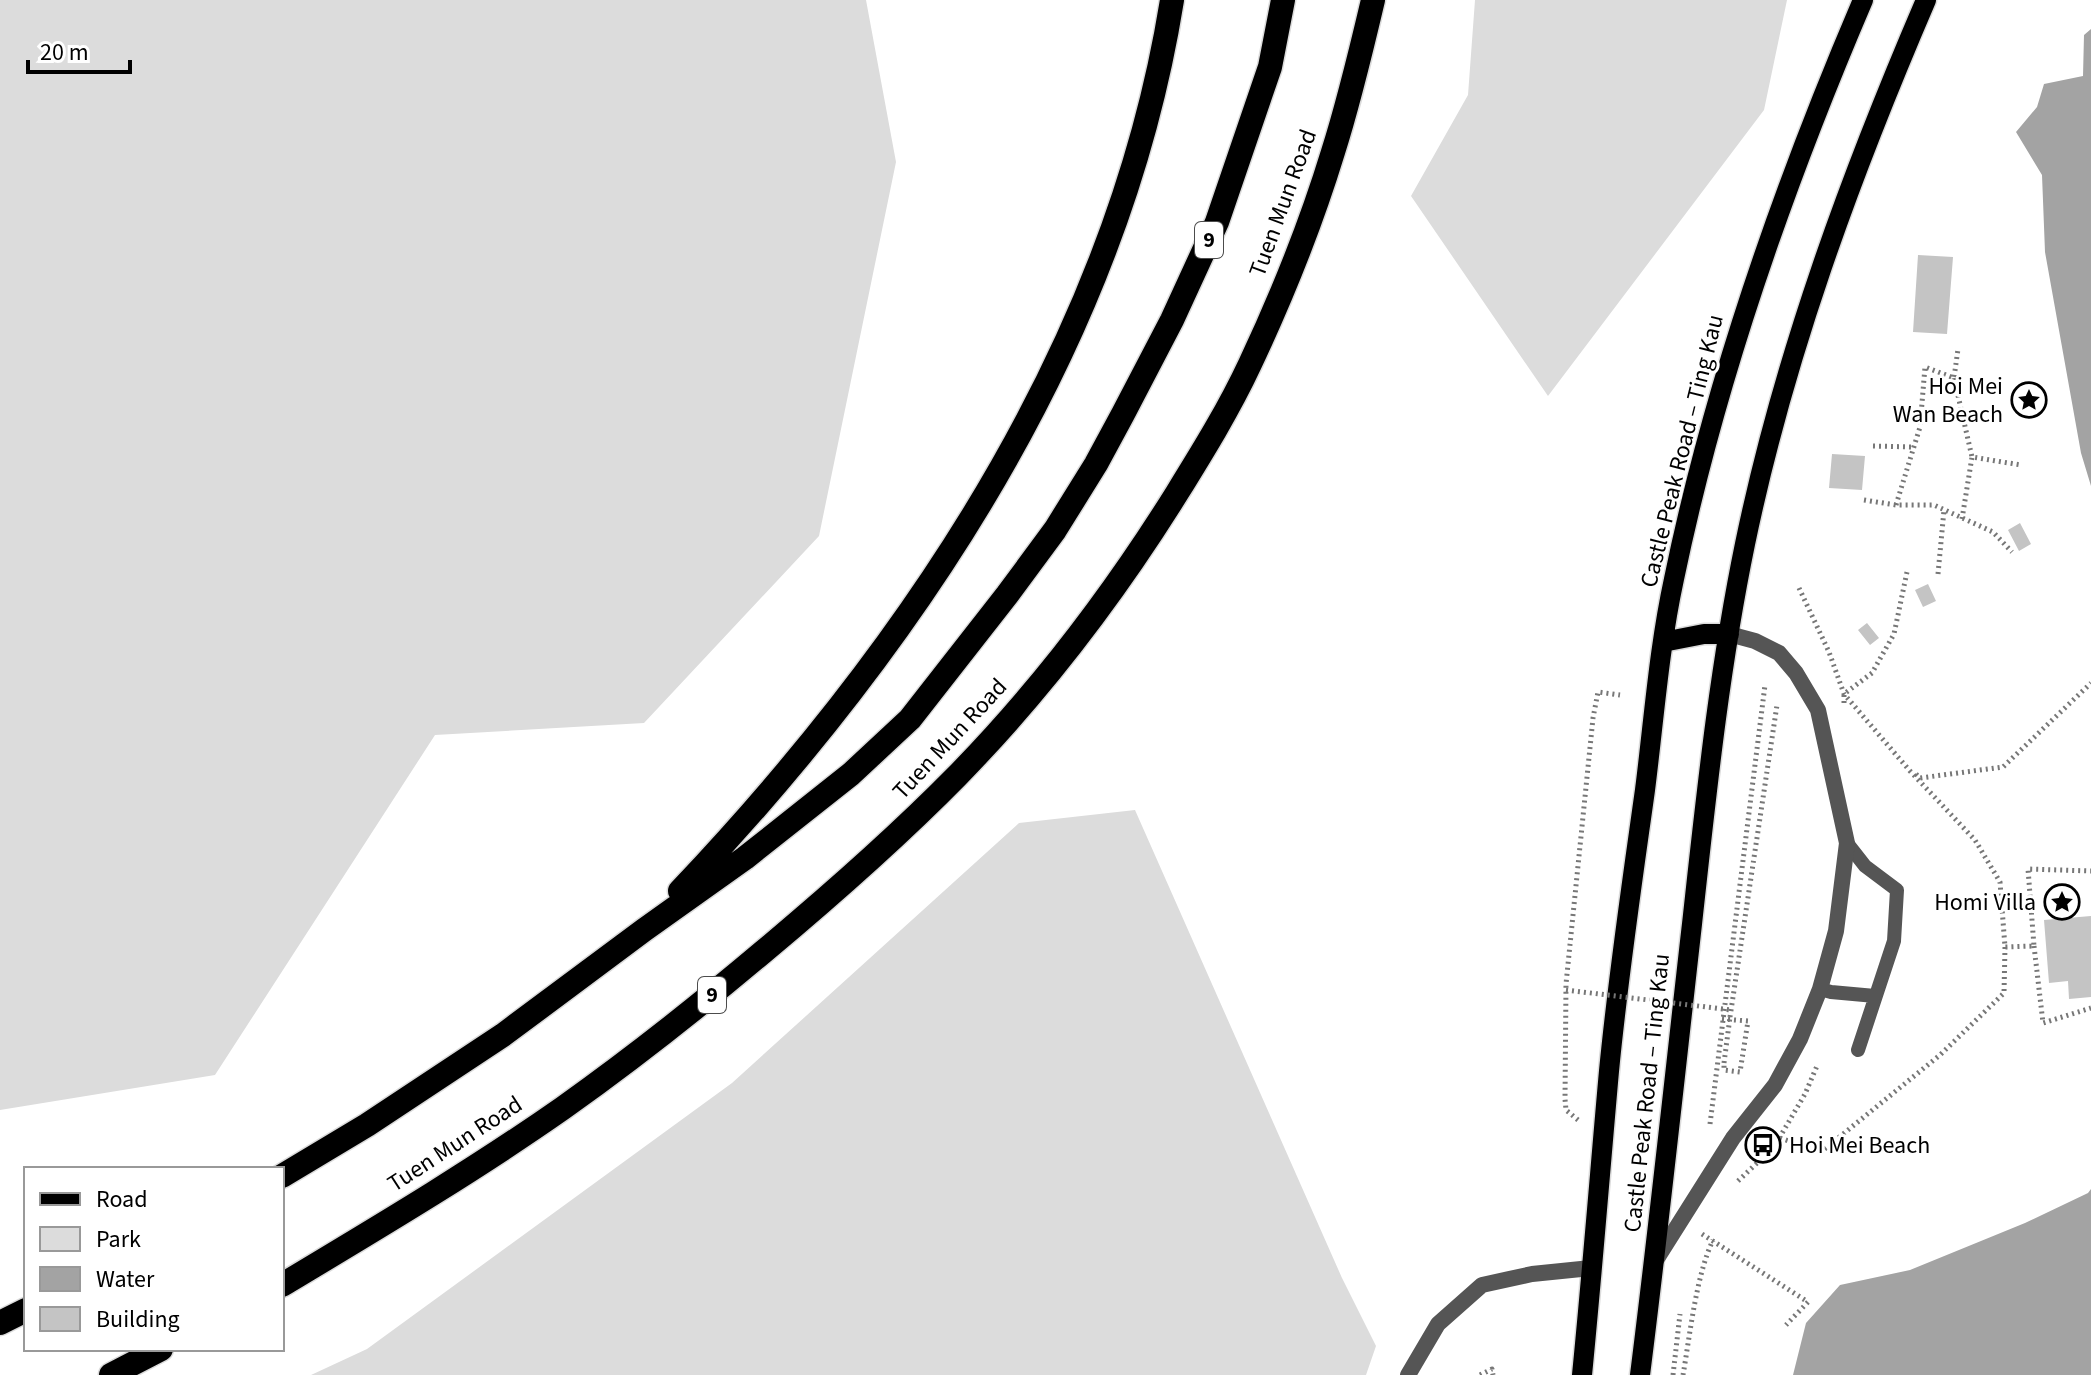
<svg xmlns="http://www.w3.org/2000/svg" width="2091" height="1375" font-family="'Source Sans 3',sans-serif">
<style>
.green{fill:#dcdcdc}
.water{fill:#a3a3a3}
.building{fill:#c4c4c4}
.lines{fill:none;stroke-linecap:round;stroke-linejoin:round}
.primary-casing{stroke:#dbdbdb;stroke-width:23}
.highway-casing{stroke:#dbdbdb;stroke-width:27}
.path{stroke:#777;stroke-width:5;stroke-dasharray:2 4;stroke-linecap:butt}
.lane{stroke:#555;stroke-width:14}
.street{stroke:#555;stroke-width:16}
.primary{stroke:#000;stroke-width:20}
.highway{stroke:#000;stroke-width:24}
.path-bridge{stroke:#777;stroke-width:5;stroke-dasharray:2 4;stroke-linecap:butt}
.labels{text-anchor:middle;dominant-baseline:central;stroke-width:6;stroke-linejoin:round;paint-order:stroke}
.shield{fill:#fff;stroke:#4c4c4c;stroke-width:2}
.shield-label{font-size:22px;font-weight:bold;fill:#000}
.street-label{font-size:24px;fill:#000;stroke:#fff}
.poi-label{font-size:24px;fill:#000;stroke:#fff;text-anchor:end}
</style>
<rect width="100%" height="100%" fill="#fff"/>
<path class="green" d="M0,0h866l30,162 -77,374 -175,187 -209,12 -220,340 -215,35z
M1475,0h312l-23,110 -216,286 -137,-200 57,-101z
M1135,810l207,468 34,68 -10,29h-1055l56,-26 365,-266 287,-260z"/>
<path class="water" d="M2091,29v457l-10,-33 -36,-201 -3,-77 -26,-43 21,-25 7,-23 39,-8 1,-41z
M2091,1189v186h-298l13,-52 34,-38 70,-15 115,-47 63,-30z"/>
<path class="building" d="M1918,255l35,2 -6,77 -34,-2z
M1832,454l33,2 -3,34 -33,-2z
M2020,523l11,21 -12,7 -11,-21z
M1928,584l8,17 -13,6 -8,-17z
M1867,623l12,15 -9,7 -12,-15z
M2091,916v81l-22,2 -1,-18 -19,2 -5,-63z"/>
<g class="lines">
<defs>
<path id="primary" d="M1663,642l41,-8h25
M1582,1375c10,-101 18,-203 27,-304 9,-94 23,-188 36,-281 9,-71 14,-142 29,-211 41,-199 109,-392 189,-579
M1640,1375c19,-150 35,-301 52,-451 14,-127 27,-254 53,-380 39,-188 105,-367 181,-544"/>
<path id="highway" d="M680,891c235,-248 437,-547 492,-891
M282,1176l85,-51 136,-90 141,-105 101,-72 106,-84 59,-55 97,-124 48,-65 41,-66 27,-50 49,-94 45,-98 53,-155 13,-67
M282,1285c95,-57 191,-114 281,-177 69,-49 136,-102 200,-156 67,-56 133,-114 194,-176 84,-86 157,-182 220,-283 26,-42 52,-84 73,-129 32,-68 61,-140 83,-212 16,-50 28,-101 40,-152
M0,1323l26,-13
M111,1375l50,-26"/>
</defs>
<use href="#primary" class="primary-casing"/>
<use href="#highway" class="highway-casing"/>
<path class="path" d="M1954,378l18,79
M1873,446l41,1
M1864,500l32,5h38l59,27 19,20
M1896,505l24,-78 5,-60 29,11 4,-29
M1962,519l10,-62 49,8
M1938,574l6,-64
M1799,588l30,64 15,42 66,77 65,69 25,42 5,65 29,-1 -6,-77 63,2
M1844,703v-9l28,-21 22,-39 13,-62
M1916,774l4,4 83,-11 88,-84
M2034,946l9,77 48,-15
M1730,1017l47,-312
M1722,1019l26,2 -8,51 -16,-2v-7
M1578,1120l-12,-10 -1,-11 1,-115 27,-266 5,-26 22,3
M1710,1124l55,-439
M1780,1138l41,14 119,-97 64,-62 1,-46
M1738,1181l36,-34 31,-53 12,-28
M1702,1234l106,68 -22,23
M1480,1375l12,-6 1,6
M1673,1375l7,-61
M1683,1375c7,-40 13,-99 30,-135"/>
<path class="lane" d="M1847,843l18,23 32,24 -3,51 -36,109
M1820,989l11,3 44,4"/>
<path class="street" d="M1656,1260l77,-122 42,-53 25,-46 20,-50 16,-58 11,-88 -29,-133 -22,-37 -17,-20 -24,-12 -26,-7
M1408,1375l30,-51 44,-39 50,-11 59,-6"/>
<use href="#primary" class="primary"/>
<use href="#highway" class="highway"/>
<path class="path-bridge" d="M1566,990l165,20
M1724,1063l6,-46"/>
</g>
<defs>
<symbol id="sight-ring" viewBox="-11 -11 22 22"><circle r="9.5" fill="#fff" stroke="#000" stroke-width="1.5"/><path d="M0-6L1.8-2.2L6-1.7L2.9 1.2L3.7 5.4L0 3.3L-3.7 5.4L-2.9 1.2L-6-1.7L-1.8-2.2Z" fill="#000"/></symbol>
<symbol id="bus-ring" viewBox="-11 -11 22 22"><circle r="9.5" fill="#fff" stroke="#000" stroke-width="1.5"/><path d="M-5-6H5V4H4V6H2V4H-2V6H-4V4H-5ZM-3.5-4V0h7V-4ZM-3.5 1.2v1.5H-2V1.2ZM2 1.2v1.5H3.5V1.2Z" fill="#000"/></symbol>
</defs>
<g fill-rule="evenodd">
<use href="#sight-ring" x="2009" y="380" width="40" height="40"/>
<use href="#sight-ring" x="2042" y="882" width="40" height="40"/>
<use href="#bus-ring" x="1743" y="1125" width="40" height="40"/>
</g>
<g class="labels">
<g class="shield">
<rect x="1195" y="222" width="28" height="36" rx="6"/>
<rect x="698" y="977" width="28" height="36" rx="6"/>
</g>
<g class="shield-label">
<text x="1209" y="240">9</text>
<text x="712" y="995">9</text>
</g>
<g class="street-label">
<text transform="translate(1283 203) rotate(-70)">Tuen Mun Road</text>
<text transform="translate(1682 451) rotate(-76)">Castle Peak Road – Ting Kau</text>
<text transform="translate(950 739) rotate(-47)">Tuen Mun Road</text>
<text transform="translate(1647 1093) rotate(-84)">Castle Peak Road – Ting Kau</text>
<text transform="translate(455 1144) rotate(-33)">Tuen Mun Road</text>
</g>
<g class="poi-label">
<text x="2003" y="386">Hoi Mei<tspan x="2003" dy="28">Wan Beach</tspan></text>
<text x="2036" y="902">Homi Villa</text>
<text x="1789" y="1145" text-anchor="start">Hoi Mei Beach</text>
</g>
</g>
<rect x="24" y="1167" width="260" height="184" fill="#ffffff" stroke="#999999" stroke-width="2"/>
<rect x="40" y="1193" width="40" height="12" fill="#000000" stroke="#999999" stroke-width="2"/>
<text x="96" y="1207" font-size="24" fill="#000000">Road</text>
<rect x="40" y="1227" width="40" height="24" fill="#dcdcdc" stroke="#999999" stroke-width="2"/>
<text x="96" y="1247" font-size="24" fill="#000000">Park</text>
<rect x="40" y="1267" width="40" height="24" fill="#a3a3a3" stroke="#999999" stroke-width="2"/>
<text x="96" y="1287" font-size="24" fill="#000000">Water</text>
<rect x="40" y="1307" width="40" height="24" fill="#c4c4c4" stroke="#999999" stroke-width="2"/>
<text x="96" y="1327" font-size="24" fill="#000000">Building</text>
<path d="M28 60v12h102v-12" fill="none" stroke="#000000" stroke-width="4"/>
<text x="40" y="60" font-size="24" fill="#000000" stroke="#ffffff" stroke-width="6" paint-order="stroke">20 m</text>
</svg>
